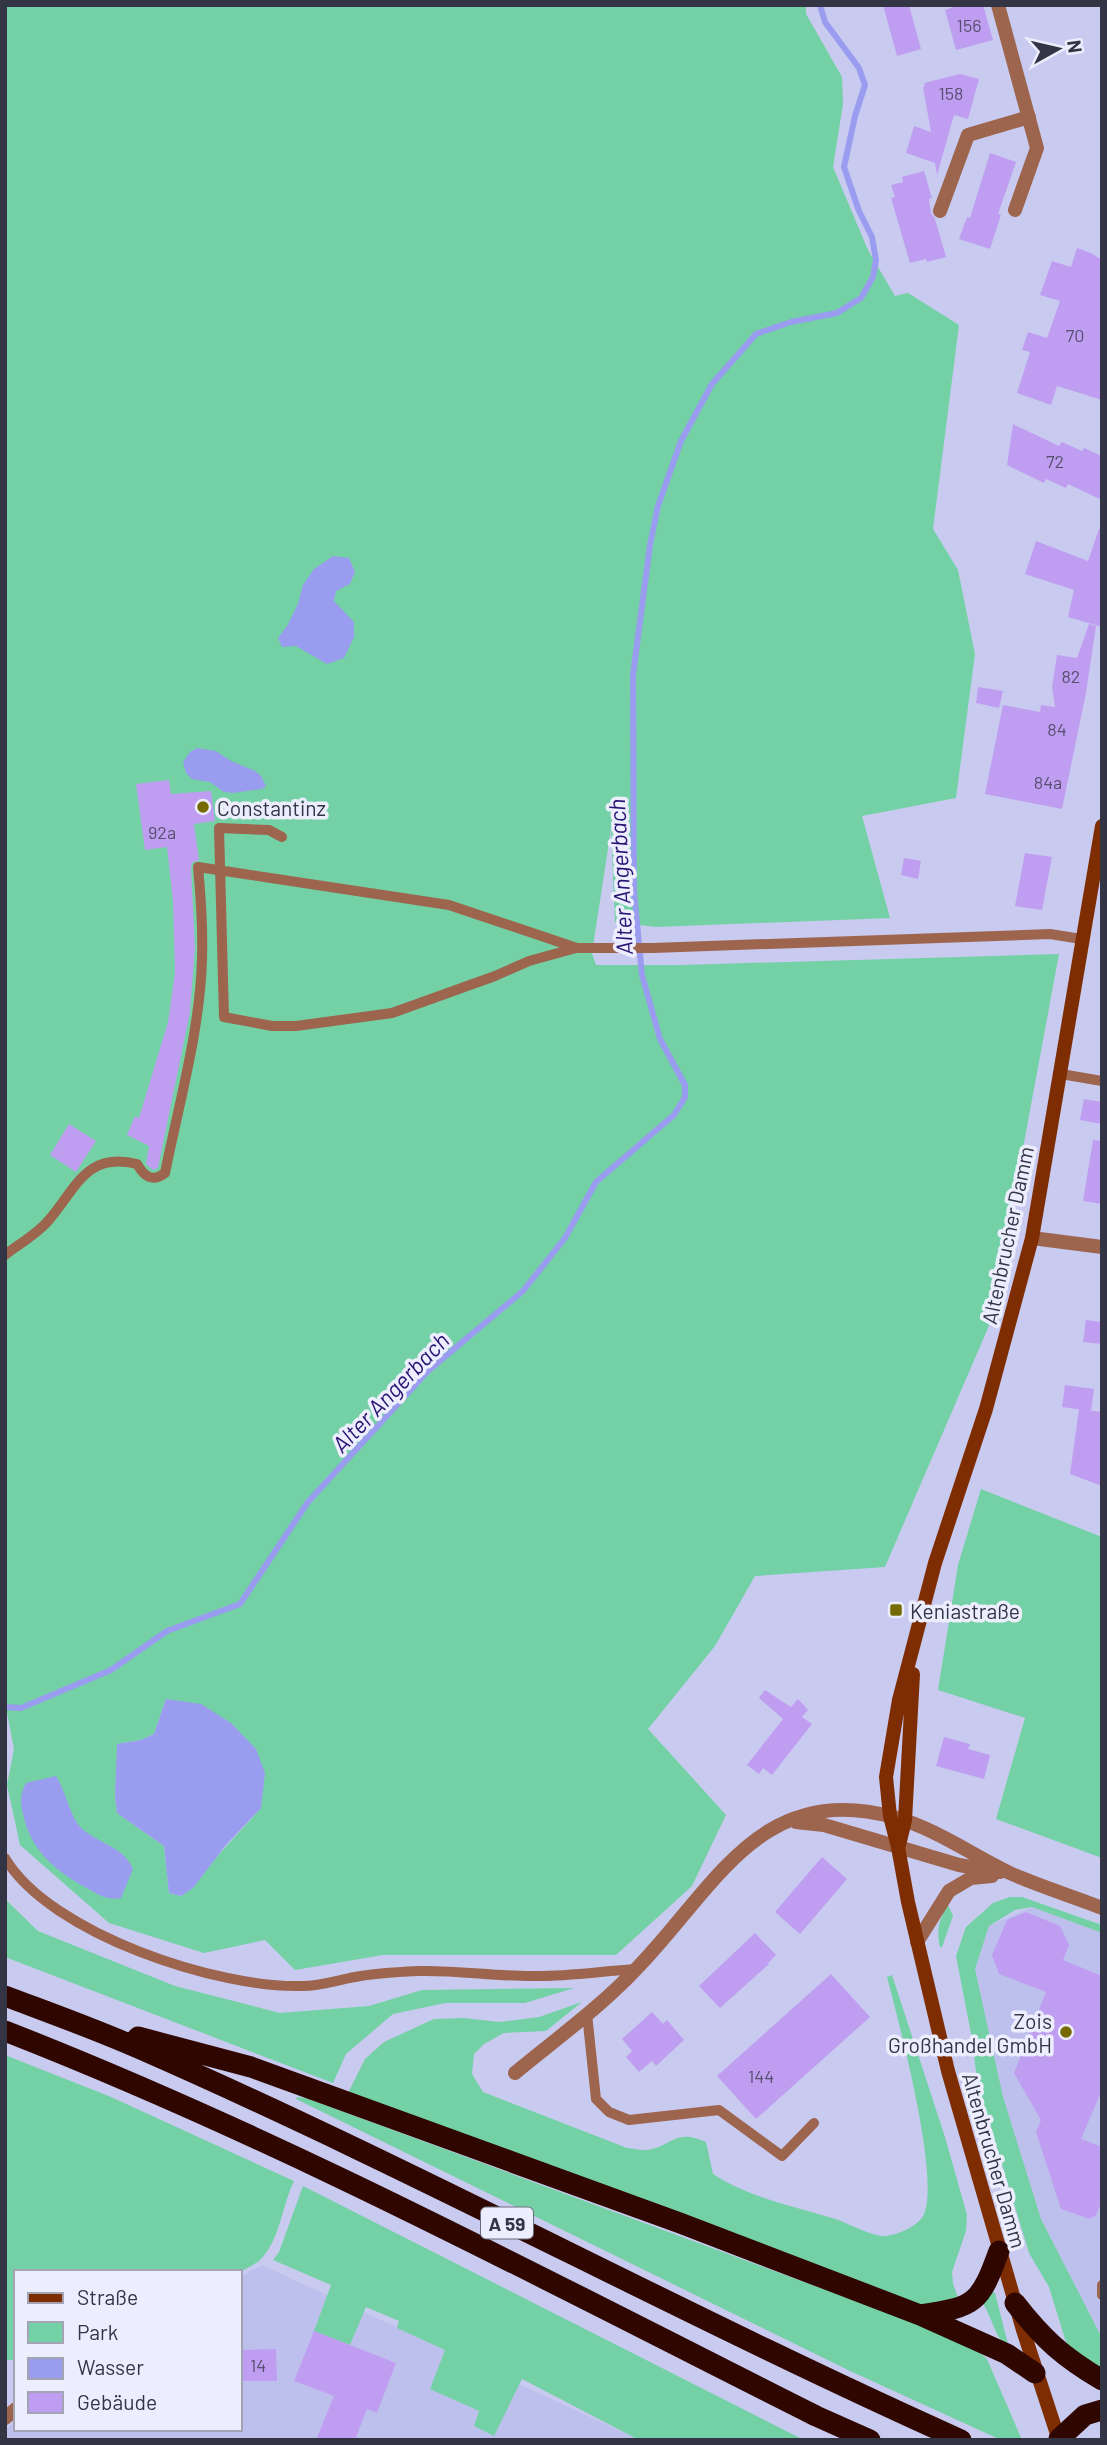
<svg xmlns="http://www.w3.org/2000/svg" width="1107" height="2445" font-family="Barlow,sans-serif">
<style>
.built{fill:#bdc0ed}
.green{fill:#74d1a5;fill-rule:evenodd}
.water{fill:#9a9cef}
.lines{fill:none;stroke-linecap:round;stroke-linejoin:round}
.stream{stroke:#9a9cef;stroke-width:6}
.building{fill:#bf9ef1}
.service{stroke:#9d644e;stroke-width:10}
.minor{stroke:#9d644e;stroke-width:14}
.secondary{stroke:#7e2d03;stroke-width:14}
.motorway{stroke:#300700;stroke-width:21}
.poi-dot{fill:#766a02;stroke:#ecedfd;stroke-width:2.5}
.labels{text-anchor:middle;dominant-baseline:central;stroke-width:7;stroke-linejoin:round;paint-order:stroke}
.number-label{font-size:18px;fill:#574f6f}
.shield{fill:#ecedfd;stroke:#6b6c7c;stroke-width:2}
.shield-label{font-size:19px;font-weight:bold;fill:#343544}
.poi-label{font-size:21px;fill:#343544;stroke:#ecedfd;text-anchor:start}
.street-label{font-size:21px;fill:#343544;stroke:#ecedfd}
.water-label{font-size:23px;font-style:italic;fill:#281373;stroke:#ecedfd}
</style>
<rect width="100%" height="100%" fill="#c8caf0"/>
<path class="built" d="M1032,1907l70,26v405l-61,-119 -39,-122 -27,-128 14,-43z
M262,2265l378,175h-635v-10l11,-9v8h224v-152z"/>
<path class="green" d="M5,5h801v9l36,63 1,27 -10,63 35,83 27,46 13,-3 51,32 -26,204 25,41 17,84 -19,144 -94,18 28,102 -234,9 -41,-5 -4,-93 -19,124 4,12h86l377,-11 -68,367 -106,246 -130,9 -40,70 -67,83 78,86 -34,71 -76,69h-233l-88,15 -30,-30 -61,13 -95,-30 -89,-78 -13,-60 7,-36 -9,-47zM166,1699l95,109 -80,88 -12,-3 -5,-47 -47,-33 -2,-17 3,-52 23,-4 13,-6z
M981,1489l121,48v321l-106,-39 29,-101 -87,-28 20,-125z
M1010,1897h12l80,28v8l-70,-26 -17,3 -26,16 -14,43 28,128 38,122 61,119v32l-31,-19 -6,-12 -16,-52 -20,-34 -52,-171 -4,-38 -17,-88 10,-29 27,-24z
M5,1899l33,32 137,55 105,27 89,-7 53,-16 152,-2 -49,15h-80l-52,11 -47,40 -13,29 -328,-126z
M948,1905l5,11 -11,31h-2c-4,-16 -1,-28 8,-42z
M892,1975l53,162 22,78 -1,16 -14,41 1,12 6,16 -33,7 -578,-214 17,-34 19,-17 50,-23 30,-1 35,4 40,-5 43,-15 -36,29 -42,2 -20,11 -10,10 -2,20 11,18 144,56c6,0 13,3 18,2 26,-2 29,-23 61,-8l7,32c35,23 79,32 119,44 14,4 35,16 49,18 13,1 36,-9 42,-20 19,-34 -25,-197 -36,-239z
M5,2055l106,42 183,84c-12,24 -14,61 -35,80 -6,4 -13,8 -19,11h-224v88h-11z
M297,2097l9,1 609,225 60,25 12,11 35,81h-21l-153,-70 -552,-271z
M303,2186l501,254h-165l-117,-61 -28,57 -20,-10 5,-15 -49,-22 15,-39 -48,-22 2,-7 -33,-14 -16,38 -36,-14 17,-46 -58,-25 6,-8z
M993,2292l2,1 14,55c-13,-8 -17,-30 -26,-45z"/>
<path class="water" d="M333,556l16,2 6,14 -5,12 -14,7 -2,10 20,21v15l-10,21 -17,6 -31,-18 -14,1 -4,-9 9,-12 11,-22 5,-19 11,-16z
M197,748l19,3 15,10 24,10 6,5 5,10 -4,3 -29,4 -9,-1 -14,-10 -18,-3 -6,-6 -3,-11 7,-10z
M166,1699l35,5 30,19 25,26 9,24 -4,35 -35,37 -33,43 -12,8 -12,-3 -5,-47 -47,-33 -2,-17 2,-52 24,-4 13,-6z
M56,1776c9,14 14,37 21,47 15,20 46,21 56,46l-12,29c-14,3 -24,-4 -36,-11 -30,-16 -55,-38 -62,-73 -3,-13 -3,-19 3,-31z"/>
<g class="lines">
<path class="stream" d="M5,1707l16,1 90,-38 56,-39 73,-27 68,-102 120,-131 95,-80 42,-53 31,-56 78,-67 11,-18v-12l-25,-46 -18,-64 -8,-83 -1,-217 17,-130 8,-39 23,-65 31,-57 44,-50 35,-12 46,-9 24,-15 12,-21 3,-17 -4,-23 -13,-26 -15,-44 11,-51 10,-31 -6,-17 -34,-46 -5,-17"/>
</g>
<path class="building" d="M883,5h26l12,44 -24,7z
M960,5h23l10,35 -37,10 -11,-40z
M960,74l19,5 -11,40 -14,-4 -17,60 -2,-12 -29,-10 8,-27 17,6 -8,-45 2,-1 -1,-3z
M990,153l26,9 -18,52 3,1 -11,34 -31,-10 8,-22 3,1z
M924,171l8,27 -3,1 2,14 4,6 11,38 -19,5 -1,-3 -16,4 -19,-65 4,-1 -4,-12 12,-3 -1,-5z
M1077,248l14,5 11,7v140l-45,-14 -6,19 -34,-12 13,-41 -8,-2 6,-18 19,6 13,-37 -20,-6 12,-34 19,6z
M1013,424l46,22 3,-4 20,9 2,-3 18,8v44l-34,-16 -2,4 -20,-9 -2,4 -37,-18z
M1099,529h3v98l-34,-10 6,-27 -49,-16 11,-33 52,20z
M1089,624l7,2 -10,67 -24,116 -77,-15 18,-89 37,7 1,-7 14,2 -3,-20 5,-32 20,3z
M978,687l25,4 -4,17 -23,-5z
M169,780l2,14 40,-3 4,30 -21,3 5,36 -7,3 -1,5 4,79 -5,65 -32,156 -5,2 -7,-6 3,-18 -22,-11 8,-19 4,2 29,-96 7,-49 -2,-72 -6,-54 -22,3 -9,-66z
M1025,853l27,4 -10,53 -27,-4z
M904,858l17,3 -3,18 -17,-4z
M1084,1099l18,3v22l-22,-4z
M69,1124l27,17 -20,31 -26,-17z
M1093,1140l9,1v63l-19,-3z
M1086,1320l16,2v22l-19,-2z
M1065,1385l29,4 -3,22 -29,-4z
M1079,1409l23,3v74l-32,-12z
M765,1690l26,17 7,-8 10,11 -6,7 10,7 -40,51 -9,-7 -4,6 -12,-9 36,-46 -24,-21z
M944,1737l26,7 -2,5 22,6 -6,24 -48,-13z
M822,1857l25,22 -47,55 -25,-22z
M1026,1912l34,14 9,19 -6,15 39,16v114l-21,49 21,8v54l-6,14 -6,4 -29,-10 -25,-77 5,-12 -27,-47 32,-81 -47,-18 -7,-19 15,-35z
M755,1933l21,22 -8,8 1,1 -49,44 -21,-22z
M831,1974l39,43 -114,102 -39,-43z
M652,2012l11,12 4,-4 17,20 -28,26 -4,-5 -13,11 -13,-15 6,-6 -10,-12z
M314,2331l82,32 -19,50 -10,-4 -12,31h-39l18,-44 -40,-15z
M276,2349l1,32h-37v-31z"/>
<g class="lines">
<path class="service" d="M282,837l-13,-7 -50,-2 5,189 48,9h24l96,-13 103,-37 34,-15 47,-13
M1061,1074l41,7
M5,1255c14,-11 32,-21 43,-34 28,-32 38,-70 89,-57 7,12 15,19 28,9 14,-70 35,-142 37,-214 1,-31 -1,-61 -4,-92l251,38 128,43h76l397,-14 31,5
M5,1858c45,76 214,131 298,128 17,0 35,-6 52,-9 21,-4 43,-5 64,-6 37,-1 74,5 112,5 34,1 71,-5 106,-7
M587,2014l9,85 13,13 20,8 90,-10 63,46 32,-33
M1102,2285v10"/>
<path class="minor" d="M998,5l39,143 -22,62
M940,211l28,-76 61,-18
M1032,1238l70,9
M796,1822l28,3 135,40 41,7
M917,1942l32,-51 22,-13 21,-2
M515,2073c41,-34 87,-67 124,-107 76,-79 122,-185 254,-149 43,11 80,39 119,57 29,13 60,22 90,34
M5,2418l11,-9"/>
<path class="secondary" d="M899,1845l6,-25 8,-146
M1059,2440l-36,-110 -75,-259 -40,-169 -10,-55 -8,-31 -4,-39 13,-77 36,-137 51,-154 46,-171 70,-412"/>
<path class="motorway" d="M5,1996c45,17 90,33 133,52 279,122 546,268 823,392
M5,2031c279,109 544,251 811,385l54,24
M138,2037l113,30 429,156 240,92 87,39 28,19
M1015,2303c28,36 48,54 87,77
M920,2315c56,-8 60,-12 79,-64
M1059,2439l26,-24 17,-5"/>
</g>
<g class="poi-dot">
<circle cx="203" cy="807" r="7"/>
<rect x="889" y="1603" width="14" height="14" rx="3.5"/>
<circle cx="1066" cy="2032" r="7"/>
</g>
<g class="labels">
<g class="number-label">
<text x="969" y="25">156</text>
<text x="951" y="93">158</text>
<text x="1075" y="335">70</text>
<text x="1055" y="461">72</text>
<text x="1071" y="676">82</text>
<text x="1057" y="729">84</text>
<text x="1048" y="782">84a</text>
<text x="162" y="832">92a</text>
<text x="761" y="2076">144</text>
<text x="258" y="2365">14</text>
</g>
<rect class="shield" x="481" y="2207.5" width="52" height="31" rx="5"/>
<g class="shield-label">
<text x="507" y="2223">A 59</text>
</g>
<g class="poi-label">
<text x="217" y="807">Constantinz</text>
<text x="910" y="1610">Keniastraße</text>
<text x="1052" y="2020" text-anchor="end">Zois<tspan x="1052" dy="24">Großhandel GmbH</tspan></text>
</g>
<g class="street-label">
<text transform="translate(1007 1235) rotate(-78)">Altenbrucher Damm</text>
<text transform="translate(995 2160) rotate(74)">Altenbrucher Damm</text>
</g>
<g class="water-label">
<text transform="translate(620 877) rotate(-93)">Alter Angerbach</text>
<text transform="translate(390 1392) rotate(-46)">Alter Angerbach</text>
</g>
</g>
<rect width="1107" height="2445" fill="none" stroke="#343544" stroke-width="14"/>
<rect x="14" y="2270" width="228" height="161" fill="#ecedfd" stroke="#a2a3b3" stroke-width="2"/>
<rect x="28" y="2293" width="35" height="10" fill="#7e2d03" stroke="#a2a3b3" stroke-width="2"/>
<text x="77" y="2305" font-size="21" fill="#343544">Straße</text>
<rect x="28" y="2322" width="35" height="21" fill="#74d1a5" stroke="#a2a3b3" stroke-width="2"/>
<text x="77" y="2340" font-size="21" fill="#343544">Park</text>
<rect x="28" y="2358" width="35" height="21" fill="#9a9cef" stroke="#a2a3b3" stroke-width="2"/>
<text x="77" y="2375" font-size="21" fill="#343544">Wasser</text>
<rect x="28" y="2392" width="35" height="21" fill="#bf9ef1" stroke="#a2a3b3" stroke-width="2"/>
<text x="77" y="2410" font-size="21" fill="#343544">Gebäude</text>
<g transform="translate(1058 49) rotate(82)" stroke="#ecedfd" stroke-width="5" paint-order="stroke">
<path d="M0-5L12 26L0 18L-12 26Z" fill="#343544"/>
<text y="-10" font-size="19" font-weight="bold" text-anchor="middle" fill="#343544">N</text>
</g>
</svg>
